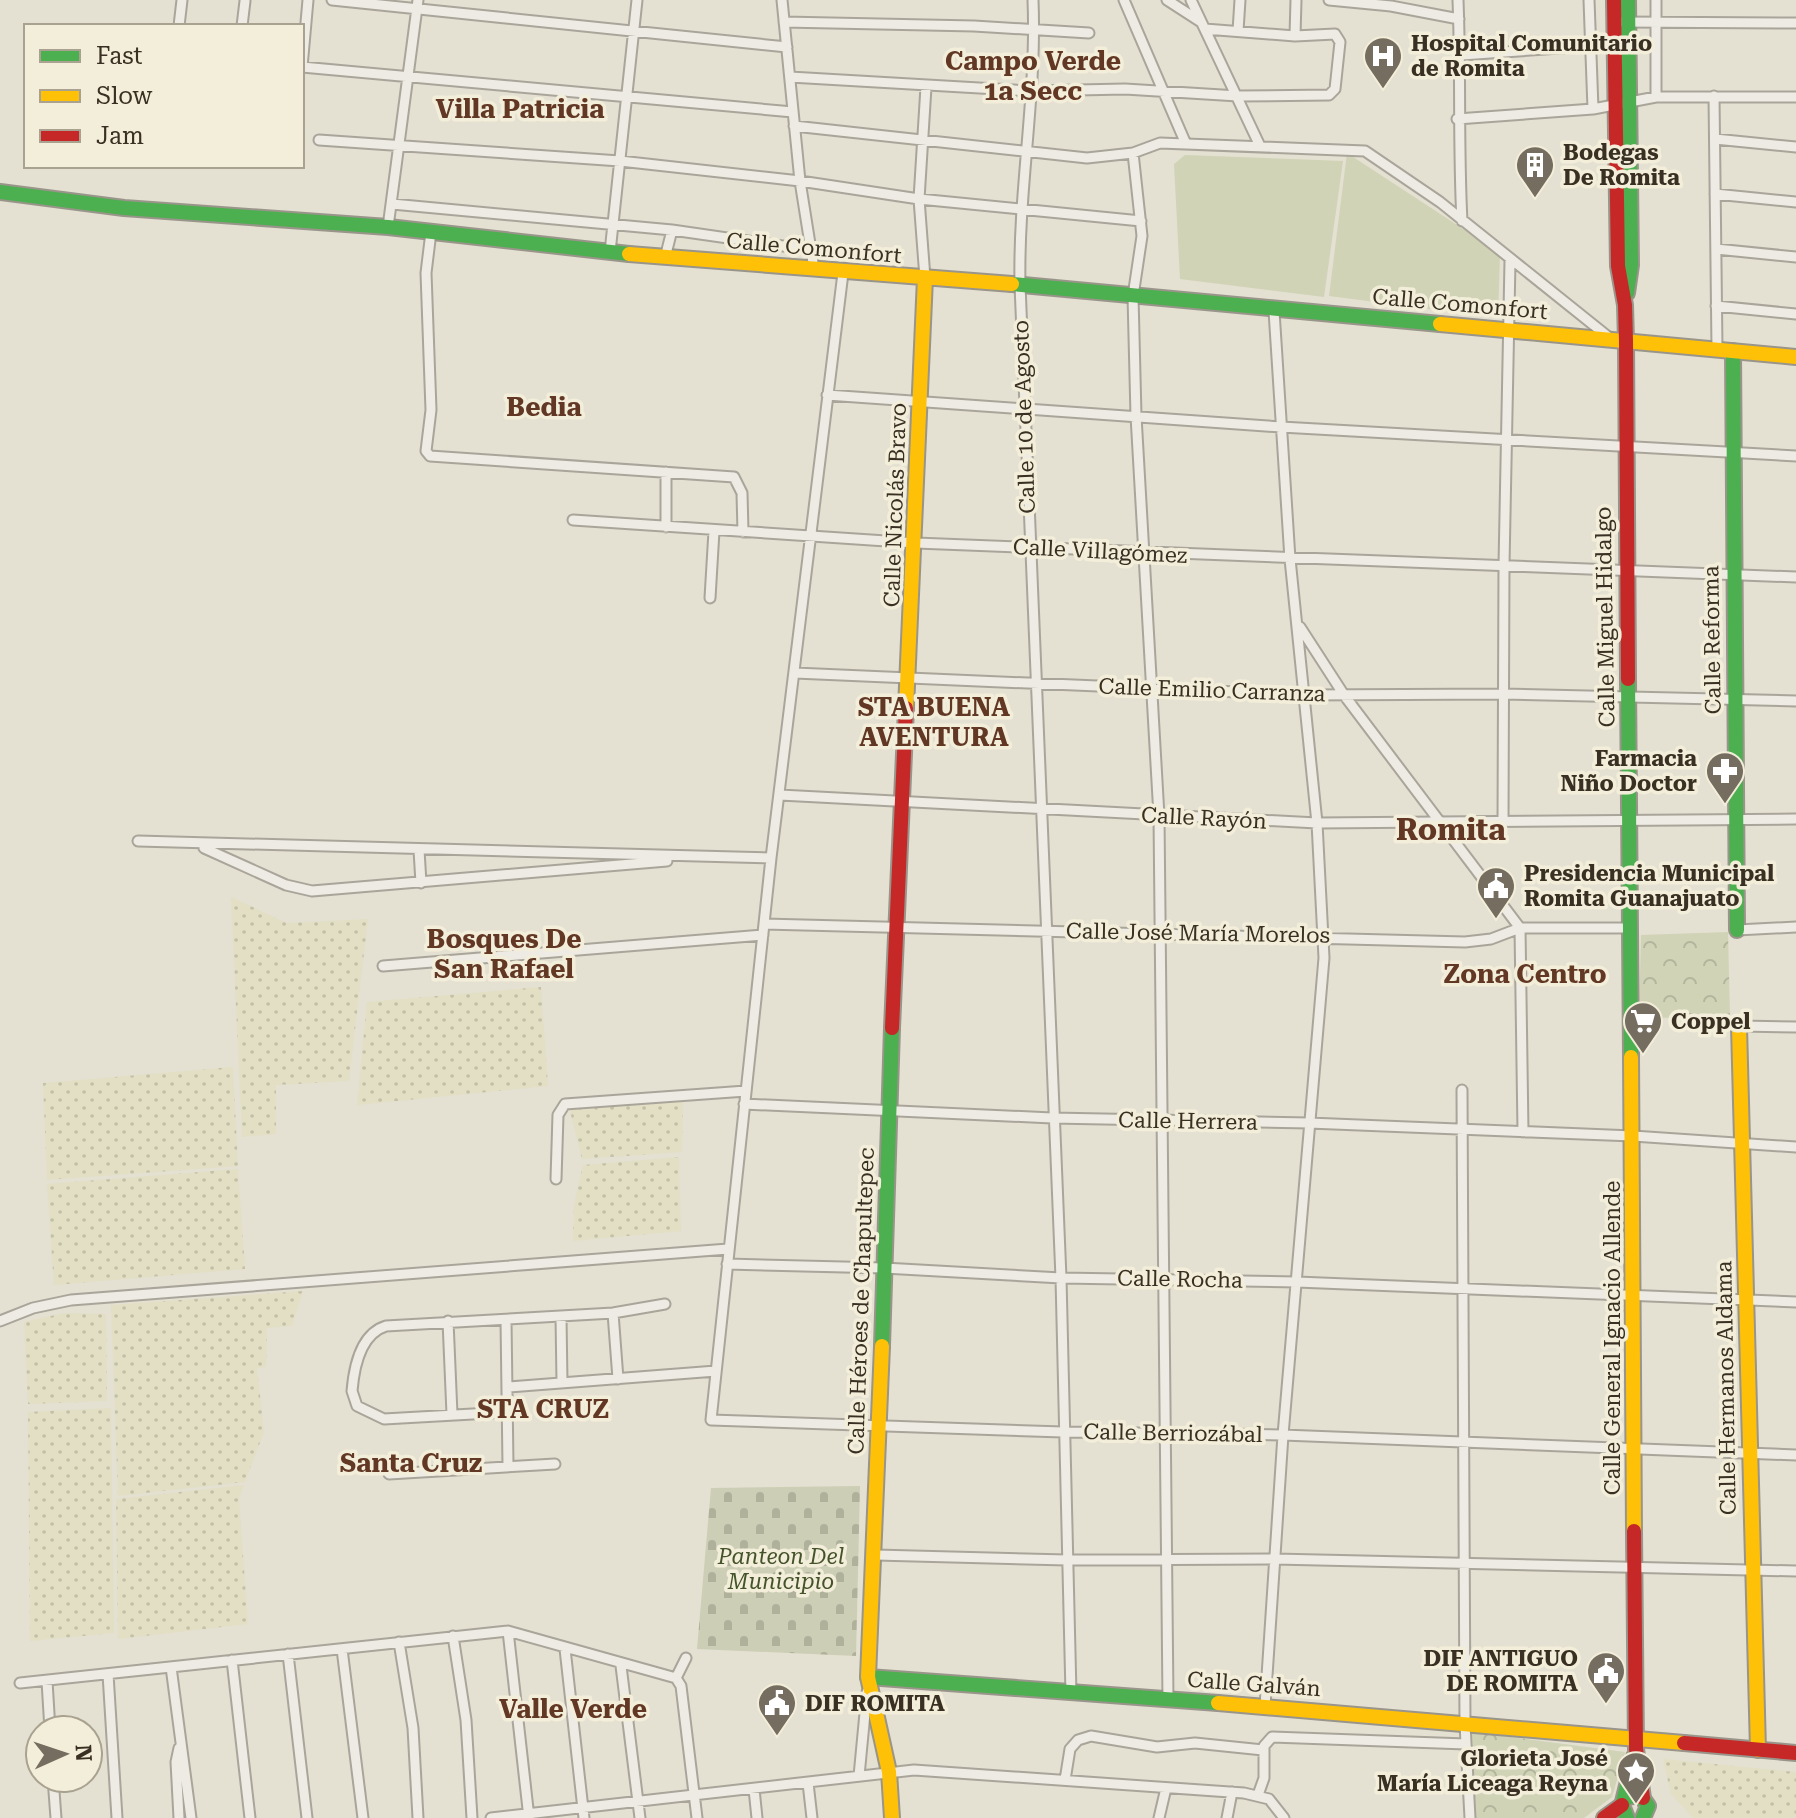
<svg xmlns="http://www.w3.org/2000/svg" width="1796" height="1818" font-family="'Roboto Serif',serif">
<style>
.farmland{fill:url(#farmland-dots)}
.forest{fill:url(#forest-crowns)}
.cemetery{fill:url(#cemetery-stones)}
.pitch{fill:#d0d3b6}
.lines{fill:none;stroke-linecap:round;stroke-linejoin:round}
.street-casing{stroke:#aaa59a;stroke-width:13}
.fast-casing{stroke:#9a958a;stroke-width:18}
.slow-casing{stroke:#9a958a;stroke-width:18}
.jam-casing{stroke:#9a958a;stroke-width:18}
.street{stroke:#edebe3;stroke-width:9}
.fast{stroke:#4caf50;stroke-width:14}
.slow{stroke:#ffc107;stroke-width:14}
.jam{stroke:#c62828;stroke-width:14}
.labels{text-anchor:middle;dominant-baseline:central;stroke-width:7;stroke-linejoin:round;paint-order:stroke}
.poi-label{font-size:22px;font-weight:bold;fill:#392f22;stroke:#f3eeda;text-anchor:start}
.street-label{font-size:22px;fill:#392f22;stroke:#f3eeda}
.park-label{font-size:22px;font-style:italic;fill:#45532b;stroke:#f3eeda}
.quarter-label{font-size:26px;font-weight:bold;fill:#623825;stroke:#f3eeda}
.district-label{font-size:30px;font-weight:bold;fill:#623825;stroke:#f3eeda}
</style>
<defs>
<pattern id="farmland-dots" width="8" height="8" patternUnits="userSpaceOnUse" patternTransform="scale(2)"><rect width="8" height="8" fill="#e2dfc4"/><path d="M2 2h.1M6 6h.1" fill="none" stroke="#c3c0a8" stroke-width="1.8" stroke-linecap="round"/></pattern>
<pattern id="forest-crowns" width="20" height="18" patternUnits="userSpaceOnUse" patternTransform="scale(2)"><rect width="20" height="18" fill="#d0d3b6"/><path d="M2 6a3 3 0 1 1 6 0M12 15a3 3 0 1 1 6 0" fill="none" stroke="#b3b59c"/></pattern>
<pattern id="cemetery-stones" width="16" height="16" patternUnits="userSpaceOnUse" patternTransform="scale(2)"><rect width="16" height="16" fill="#ccceb5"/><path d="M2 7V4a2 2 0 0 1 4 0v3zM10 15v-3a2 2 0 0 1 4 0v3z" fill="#b0b19b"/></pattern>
</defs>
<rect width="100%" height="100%" fill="#e4e0d2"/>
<path class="farmland" d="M231,897l56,26 81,-4 -19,162 -73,4v49l-34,3z
M541,987l7,99 -191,19 10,-103z
M233,1067l5,99 -191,14 -4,-97z
M683,1098l-1,54 -100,7 -13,-52z
M679,1157l2,74 -108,10 1,-36 9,-40z
M238,1169l7,100 -191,16 -7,-101z
M303,1291l-11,35 -25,2 -1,39 -9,1 7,64 -19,50 -127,14 -7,-191z
M64,1313l42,1 1,87 -79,3 -4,-82z
M111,1408l3,225 -84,8 -2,-229z
M244,1485l-5,14 9,125 -130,15 -2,-140z
M1663,1759l133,13v46h-103l-22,-24z"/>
<path class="forest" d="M1728,932l2,85 -91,1 2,-83z
M1472,1732l153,20 -13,45 -28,21h-109z"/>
<path class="cemetery" d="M860,1486l-4,170 -159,-7 14,-161z"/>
<path class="pitch" d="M1347,153l153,100 -2,65 -169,-22z
M1185,155l158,6 -19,136 -144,-18 -6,-115z"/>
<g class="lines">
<defs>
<path id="street" d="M332,0l455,47
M782,0l18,181 14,88
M1033,0c4,95 -15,190 -13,285l41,993 10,416
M1124,0l62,144
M1167,0l34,22
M1191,0l69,146
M1329,0l62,6 68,13
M1458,0c3,74 0,147 4,221
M1589,0l4,109
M1656,0v97
M784,22l190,4 115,7
M1623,22l173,1
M179,26l3,-26
M242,26l3,-25
M1238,31l2,-31
M1295,36l1,-36
M1462,55l154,-11
M302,67l491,45
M302,67l6,-67
M790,77l240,14 95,-2 113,7 91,-1 6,-6 5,-47 -5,-8 -40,2 -90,-7
M1714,96l3,253
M1457,119l136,-10 63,-12h140
M794,126l293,32 46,-5 27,-10 205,8 75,51 171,137
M1715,139l81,8
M319,140l301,21 180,20 119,18 222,22
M1133,153l9,83 -9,60 3,120 23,400 9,884
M1715,194l81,8
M392,204l280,26 139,20
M388,227l30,-227
M431,232l-5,41 5,137 -5,41 4,5 304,21 8,16 1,39
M1716,249l80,8
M610,252l27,-252
M665,258l7,-28
M843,273l-72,585 -60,562 352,12 220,3 513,20
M925,278l-6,-79 7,-112
M1716,306l80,8
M827,395l454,32 515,29
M573,520l343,23 880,34
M666,527v-55
M710,598l4,-67
M1300,627l44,68 176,233
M795,673l509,22 199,-1 293,7
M780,795l537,28 479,-4
M1503,823l1,-258 6,-304
M138,841l633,17
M204,848l82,37 26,6 355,-30
M419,850l2,33
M764,924l701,18 26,-3 29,-11h109
M1520,928l3,204
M1737,930l59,-3
M383,966l380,-31
M1739,1026l57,1
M1462,1090l3,634 5,94
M744,1104l308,14 257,5 324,13 163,11
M556,1179l2,-64 7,-11 181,-13
M727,1264l157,4 177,10 236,4 499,20
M613,1313l5,66
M561,1316l1,67
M506,1320l2,146
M0,1321l33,-13 38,-8 657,-51
M448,1321l4,93
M509,1387l207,-16
M508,1412l-124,7 -27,-13 -5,-15c2,-24 8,-57 34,-65l227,-13 52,-9
M389,1474l166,-10
M876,1555l191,5 208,-1 521,12
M508,1631l21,187
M453,1636l13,84 6,98
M399,1642l14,86 5,90
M342,1649l21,169
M565,1649l19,169
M288,1654l19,164
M232,1660l18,158
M621,1666l19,152
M171,1667l20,151
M108,1674l9,144
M676,1678l5,8 16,132
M676,1678l10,-20
M47,1681l3,49
M20,1683l488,-52 168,47
M1265,1706l18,-271 41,-477 -7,-135 -27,-264 -16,-248
M859,1776l8,-84
M53,1778l3,40
M1065,1780l5,-31 8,-9 13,-4 66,11 38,-4 68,7
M808,1783l4,35
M754,1789l3,29
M1258,1795l6,-17v-32l8,-9 194,7
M179,1818l-3,-56 3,-14
M491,1818l423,-48 330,23 25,6 15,19
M1159,1818l7,-30
M1227,1818l5,-26"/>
<path id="fast" d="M0,192l124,16 264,19 241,27
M1012,284l428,40
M1627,293l4,-28 -3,-265
M1733,351l4,579
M1628,679l3,378
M882,1346l10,-318
M868,1677l350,26
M1623,1802l11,-45
M1627,1818l-5,-13 4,-7c11,-4 16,-2 22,8l-5,12"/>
<path id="slow" d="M629,254l383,30
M1440,324l356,33
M906,708l19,-430
M1739,1026l19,724
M1631,1057l3,474
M882,1346l-14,331 21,95 3,46
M1218,1703l466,40"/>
<path id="jam" d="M1614,0l4,266 7,39 1,36 2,338
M892,1028l14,-320
M1634,1531l2,218 7,49
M1684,1743l112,10
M1604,1818l18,-13"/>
</defs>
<use href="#street" class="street-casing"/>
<use href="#fast" class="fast-casing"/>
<use href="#slow" class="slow-casing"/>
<use href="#jam" class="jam-casing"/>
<use href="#street" class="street"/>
<use href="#fast" class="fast"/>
<use href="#slow" class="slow"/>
<use href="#jam" class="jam"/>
</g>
<defs>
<symbol id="hospital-pin" viewBox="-11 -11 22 30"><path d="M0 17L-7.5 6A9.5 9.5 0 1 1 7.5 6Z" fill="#756d60" stroke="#f3eeda"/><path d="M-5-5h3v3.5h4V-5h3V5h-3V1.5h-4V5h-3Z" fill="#fff"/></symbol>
<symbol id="building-pin" viewBox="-11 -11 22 30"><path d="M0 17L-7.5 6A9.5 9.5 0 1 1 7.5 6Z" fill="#756d60" stroke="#f3eeda"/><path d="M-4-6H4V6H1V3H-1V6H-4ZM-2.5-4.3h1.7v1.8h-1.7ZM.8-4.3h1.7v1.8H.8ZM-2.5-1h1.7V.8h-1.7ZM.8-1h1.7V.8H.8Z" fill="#fff"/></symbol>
<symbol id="pharmacy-pin" viewBox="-11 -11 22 30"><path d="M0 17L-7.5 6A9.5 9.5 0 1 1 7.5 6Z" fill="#756d60" stroke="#f3eeda"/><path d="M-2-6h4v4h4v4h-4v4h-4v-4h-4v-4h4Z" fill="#fff"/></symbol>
<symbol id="civic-pin" viewBox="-11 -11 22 30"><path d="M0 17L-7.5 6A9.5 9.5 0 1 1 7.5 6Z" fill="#756d60" stroke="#f3eeda"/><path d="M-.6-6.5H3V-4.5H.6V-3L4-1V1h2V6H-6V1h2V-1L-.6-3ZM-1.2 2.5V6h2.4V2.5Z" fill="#fff"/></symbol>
<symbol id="supermarket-pin" viewBox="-11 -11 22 30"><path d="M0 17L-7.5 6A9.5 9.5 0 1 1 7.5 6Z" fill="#756d60" stroke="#f3eeda"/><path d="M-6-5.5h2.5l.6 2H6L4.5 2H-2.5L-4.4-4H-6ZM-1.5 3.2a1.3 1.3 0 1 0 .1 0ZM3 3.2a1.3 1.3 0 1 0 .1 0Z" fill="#fff"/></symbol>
<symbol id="sight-pin" viewBox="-11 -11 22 30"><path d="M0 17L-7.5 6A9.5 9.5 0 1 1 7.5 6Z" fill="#756d60" stroke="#f3eeda"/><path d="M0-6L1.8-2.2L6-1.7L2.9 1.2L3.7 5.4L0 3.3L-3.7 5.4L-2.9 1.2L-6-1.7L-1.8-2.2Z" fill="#fff"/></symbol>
</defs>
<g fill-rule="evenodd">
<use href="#hospital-pin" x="1361" y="34" width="44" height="60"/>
<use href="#building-pin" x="1513" y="143" width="44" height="60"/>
<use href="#pharmacy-pin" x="1703" y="749" width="44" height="60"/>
<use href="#civic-pin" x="1474" y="864" width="44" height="60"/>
<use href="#supermarket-pin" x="1621" y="999" width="44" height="60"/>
<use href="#civic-pin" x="1584" y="1649" width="44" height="60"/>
<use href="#civic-pin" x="755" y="1681" width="44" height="60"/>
<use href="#sight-pin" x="1614" y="1749" width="44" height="60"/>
</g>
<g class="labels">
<g class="poi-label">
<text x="1411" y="43">Hospital Comunitario<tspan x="1411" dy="25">de Romita</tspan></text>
<text x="1563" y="152">Bodegas<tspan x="1563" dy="25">De Romita</tspan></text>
<text x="1697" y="758" text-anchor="end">Farmacia<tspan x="1697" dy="25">Niño Doctor</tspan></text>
<text x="1524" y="873">Presidencia Municipal<tspan x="1524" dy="25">Romita Guanajuato</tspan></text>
<text x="1671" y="1021">Coppel</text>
<text x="1578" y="1658" text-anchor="end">DIF ANTIGUO<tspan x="1578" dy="25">DE ROMITA</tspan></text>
<text x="805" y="1703">DIF ROMITA</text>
<text x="1608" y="1758" text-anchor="end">Glorieta José<tspan x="1608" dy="25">María Liceaga Reyna</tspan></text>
</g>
<g class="street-label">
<text transform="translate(814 248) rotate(5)">Calle Comonfort</text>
<text transform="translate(1460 304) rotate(5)">Calle Comonfort</text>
<text transform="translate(1024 417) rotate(-92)">Calle 10 de Agosto</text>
<text transform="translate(895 505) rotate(-88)">Calle Nicolás Bravo</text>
<text transform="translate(1100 551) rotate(3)">Calle Villagómez</text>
<text transform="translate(1605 617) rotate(-91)">Calle Miguel Hidalgo</text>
<text transform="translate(1712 640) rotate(-91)">Calle Reforma</text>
<text transform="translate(1212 690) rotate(2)">Calle Emilio Carranza</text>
<text transform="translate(1204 818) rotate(3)">Calle Rayón</text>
<text transform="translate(1198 933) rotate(1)">Calle José María Morelos</text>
<text transform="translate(1188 1121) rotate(1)">Calle Herrera</text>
<text transform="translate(1180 1279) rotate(1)">Calle Rocha</text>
<text transform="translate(861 1301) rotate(-88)">Calle Héroes de Chapultepec</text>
<text transform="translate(1612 1338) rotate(-90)">Calle General Ignacio Allende</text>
<text transform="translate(1726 1388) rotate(-91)">Calle Hermanos Aldama</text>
<text transform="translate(1173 1433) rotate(1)">Calle Berriozábal</text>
<text transform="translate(1254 1684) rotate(4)">Calle Galván</text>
</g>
<g class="park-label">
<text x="781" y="1556">Panteon Del<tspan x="781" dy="25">Municipio</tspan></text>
</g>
<g class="quarter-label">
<text x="1033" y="61">Campo Verde<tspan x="1033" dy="30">1a Secc</tspan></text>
<text x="520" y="109">Villa Patricia</text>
<text x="544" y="407">Bedia</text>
<text x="934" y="707">STA BUENA<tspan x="934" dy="30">AVENTURA</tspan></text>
<text x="504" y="939">Bosques De<tspan x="504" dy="30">San Rafael</tspan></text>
<text x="1525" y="974">Zona Centro</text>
<text x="543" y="1409">STA CRUZ</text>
<text x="411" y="1463">Santa Cruz</text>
<text x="573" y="1709">Valle Verde</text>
</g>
<g class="district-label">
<text x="1451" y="829">Romita</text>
</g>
</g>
<rect x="24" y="24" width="280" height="144" fill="#f3eeda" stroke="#a9a290" stroke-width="2"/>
<rect x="40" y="50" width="40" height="12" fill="#4caf50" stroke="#a9a290" stroke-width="2"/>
<text x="96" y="64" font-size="24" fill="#392f22">Fast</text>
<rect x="40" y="90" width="40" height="12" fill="#ffc107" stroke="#a9a290" stroke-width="2"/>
<text x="96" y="104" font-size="24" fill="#392f22">Slow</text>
<rect x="40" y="130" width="40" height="12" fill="#c62828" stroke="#a9a290" stroke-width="2"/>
<text x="96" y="144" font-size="24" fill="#392f22">Jam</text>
<g transform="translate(64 1754) rotate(87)"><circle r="38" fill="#f3eeda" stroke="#a9a290" stroke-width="2"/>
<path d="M0-6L14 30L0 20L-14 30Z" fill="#756d60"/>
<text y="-12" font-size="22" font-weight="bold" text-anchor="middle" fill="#392f22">N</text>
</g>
</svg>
